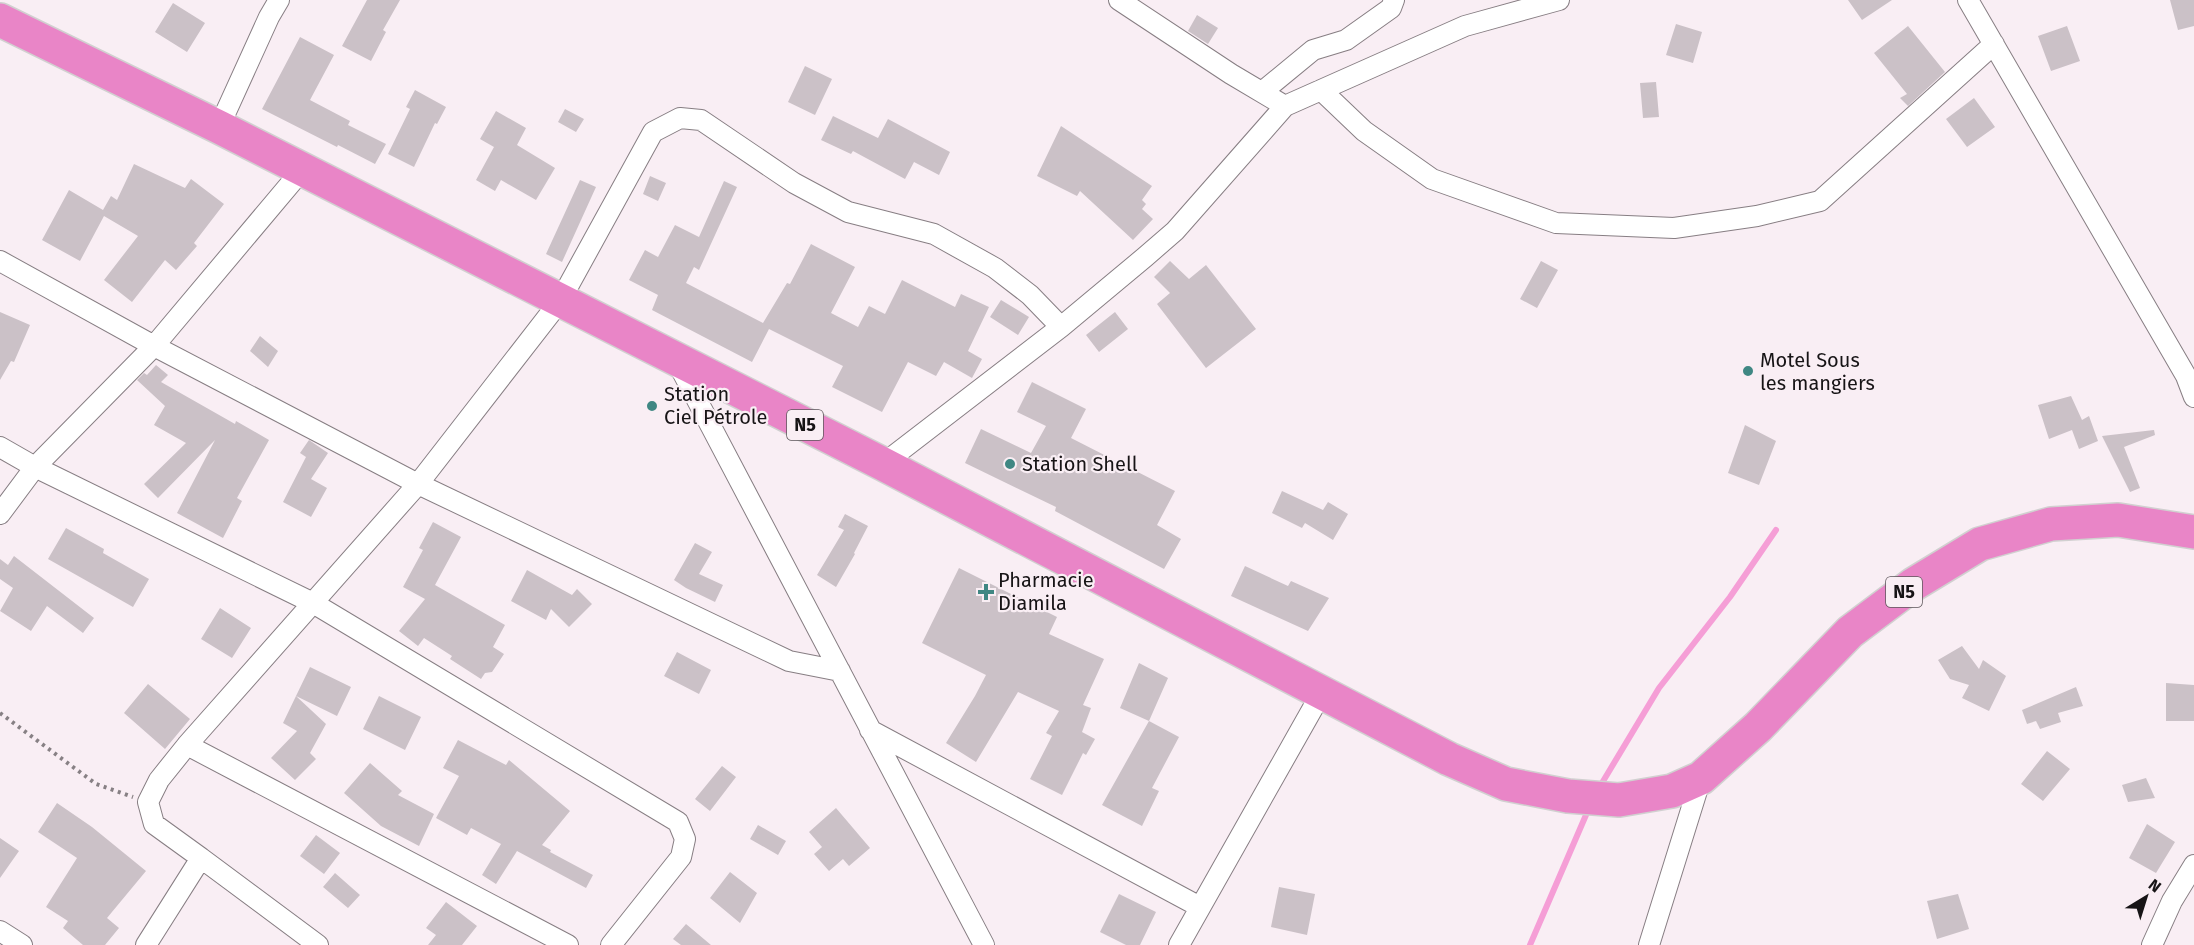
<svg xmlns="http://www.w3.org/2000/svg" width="2194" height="945" font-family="'Fira Sans',sans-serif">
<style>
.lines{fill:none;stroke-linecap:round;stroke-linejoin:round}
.stream{stroke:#f59ed6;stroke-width:6}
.building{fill:#cbc1c7}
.street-casing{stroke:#877e83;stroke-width:22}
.highway-casing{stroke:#d1d0d0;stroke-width:36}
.path{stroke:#878084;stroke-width:4;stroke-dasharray:3 4.5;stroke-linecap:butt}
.street{stroke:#fff;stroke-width:20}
.highway{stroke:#e985c7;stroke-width:33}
.poi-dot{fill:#3f8783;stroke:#f9eef4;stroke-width:2}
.labels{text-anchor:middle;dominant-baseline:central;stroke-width:4.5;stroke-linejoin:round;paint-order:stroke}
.shield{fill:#f9eef4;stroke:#5b5559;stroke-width:1.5}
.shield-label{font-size:18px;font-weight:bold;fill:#171416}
.poi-label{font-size:20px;fill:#171416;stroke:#f9eef4;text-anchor:start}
</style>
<rect width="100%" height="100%" fill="#f9eef4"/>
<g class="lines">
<path class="stream" d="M1599,788l60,-100 71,-91 46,-67
M1530,945l59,-137"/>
</g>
<path class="building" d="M367,0h33l-17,30 3,2 -15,29 -29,-15z
M1848,0h44l-30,20z
M2170,0h24v26l-16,4z
M173,3l32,20 -18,29 -32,-20z
M1197,15l21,13 -10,16 -20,-13z
M1676,24l26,8 -9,31 -27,-8z
M1908,26l37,46 -37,34 -8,-8 7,-4 -33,-41z
M2067,26l13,35 -29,10 -13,-35z
M300,37l34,18 -24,45 40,21 -2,4 38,19 -11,20 -37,-19 -1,2 -75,-38z
M805,66l27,13 -17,36 -27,-13z
M1656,82l3,35 -16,1 -3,-35z
M415,90l31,17 -9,17 -2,-1 -21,44 -26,-13 22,-45 -4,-2z
M1974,98l21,29 -28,20 -21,-28z
M565,109l19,10 -8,13 -18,-10z
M496,111l30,17 -9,17 38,23 -19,32 -35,-20 -6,11 -19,-11 18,-33 -14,-8z
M833,116l45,22 10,-19 62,33 -11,23 -25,-13 -9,17 -52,-28 -2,3 -30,-14z
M1061,126l91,60 -10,14 4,4 -4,5 11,10 -20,21 -53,-49 -3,5 -40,-20z
M134,164l51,24 6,-9 33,25 -30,39 3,3 -21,24 -11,-10 -33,42 -28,-22 34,-44 -34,-20 -24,45 -38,-21 27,-50 34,20 8,-14 6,4z
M650,176l16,7 -8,18 -15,-7z
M580,180l16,7 -34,75 -16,-8z
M724,181l13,6 -38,83 -5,-3 -8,16 77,40 24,-40 3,1 21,-40 44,23 -24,46 27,14 11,-21 16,8 17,-34 53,27 6,-13 28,13 -21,44 14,8 -10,19 -28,-16 -8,14 -28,-14 -26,50 -50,-25 11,-21 -74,-37 -17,33 -100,-52 6,-15 -29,-15 16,-30 13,7 17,-32 24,12z
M1170,261l19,18 17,-14 50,64 -50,39 -49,-64 13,-11 -16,-16z
M1541,261l17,9 -21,38 -17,-9z
M1001,300l28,17 -11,18 -28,-18z
M0,312l30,13 -16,37 -3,-1 -11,19z
M1115,312l13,17 -29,23 -13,-17z
M260,336l18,15 -10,16 -18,-16z
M156,365l12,10 -7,7 74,42 1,-3 33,19 -32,58 5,3 -19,37 -46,-25 38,-73 -57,58 -14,-14 42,-41 -32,-18 11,-19 -28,-26 7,-7 3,2z
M1032,382l54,27 -15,29 104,53 -18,34 24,14 -17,30 -109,-58 1,-4 -91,-44 16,-34 50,24 15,-27 -29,-14z
M2071,396l11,24 7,-4 9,25 -19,8 -7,-19 -23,9 -11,-34z
M1745,425l31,16 -17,44 -31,-12z
M2154,430l1,5 -31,12 16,41 -10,4 -28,-56z
M309,440l19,13 -17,26 16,9 -16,29 -28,-15 23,-45 -6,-4z
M1282,491l41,19 5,-8 20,12 -15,26 -28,-17 -3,5 -30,-15z
M845,514l23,12 -14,27 1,1 -19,33 -19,-12 27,-45 -6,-3z
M433,522l28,15 -26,48 70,40 -12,22 11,7 -12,18 -7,1 -4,6 -31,-20 2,-3 -28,-18 -6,8 -19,-15 26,-32 -22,-12 20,-37 -4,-2z
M66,528l38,21 -1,4 46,26 -16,28 -85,-48z
M695,543l17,9 -13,22 24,11 -8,17 -29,-14 -12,-8z
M14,556l80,62 -11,15 -36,-27 -16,25 -31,-20 13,-23 -13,-9v-20l8,6z
M1245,566l43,20 3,-5 38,17 -21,33 -77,-35z
M959,568l98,49 -8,17 55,25 -21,46 8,3 -9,24 13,7 -9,16 -3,-2 -21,42 -32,-16 22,-43 -6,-3 13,-22 -41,-19 -42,70 -30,-19 29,-47 11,-21 -64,-32z
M527,570l45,25 5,-6 15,15 -23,23 -18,-18 -5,11 -35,-19z
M220,608l31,20 -19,30 -31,-19z
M1962,646l17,23 4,-9 23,16 -17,35 -27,-13 7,-13 -19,-6 -12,-19z
M677,652l34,18 -12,24 -35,-18z
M1139,663l29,15 -19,43 -29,-13z
M310,667l41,20 -14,29 -41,-20z
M2166,683l28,2v36h-28z
M148,684l42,35 -25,30 -41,-36z
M2076,687l7,19 -25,7 3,9 -21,7 -4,-8 -9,3 -5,-14z
M296,696l30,28 -16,29 6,6 -21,21 -24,-22 26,-27 -14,-8z
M379,696l42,21 -16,33 -42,-21z
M1149,721l30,16 -27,51 7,3 -17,35 -40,-21z
M458,740l48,25 3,-5 61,51 -28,34 9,5 -1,2 43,23 -7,13 -69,-37 -21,33 -14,-9 19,-31 -30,-16 -4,7 -31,-17 23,-42 -16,-8z
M2047,751l23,18 -27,32 -22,-17z
M370,763l32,28 -4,4 36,19 -15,32 -38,-20 -37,-33z
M722,766l14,11 -26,34 -15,-12z
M2146,778l9,20 -27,4 -6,-17z
M57,803l35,24 54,44 -39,47 12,10 -14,17h-22l-20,-17 5,-7 -22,-14 31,-49 -39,-26z
M836,808l34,40 -21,18 -6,-7 -14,12 -15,-17 8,-7 -13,-15z
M2147,824l28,18 -19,31 -27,-15z
M758,825l28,16 -8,14 -28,-16z
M316,835l24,18 -16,21 -24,-18z
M0,838l19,13 -19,27z
M730,872l27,21 -17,30 -30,-25z
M335,873l25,22 -12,13 -25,-21z
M1279,887l36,7 -8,41 -36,-8z
M1119,894l37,18 -16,33h-14l-26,-13z
M1958,894l11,35 -32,10 -10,-38z
M446,902l31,24 -15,19h-34l8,-10 -10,-7z
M686,924l25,21h-30l-8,-6z"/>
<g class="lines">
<defs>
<path id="street" d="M1119,0l112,74 54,32
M1968,0l218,376 8,21
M1321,90l43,41 68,48 124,44 118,5 83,-12 63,-15 174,-157
M1262,92l51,-42 33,-10 45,-32 3,-8
M219,127l50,-110 10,-17
M0,261l154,85 264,138 371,177 51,10
M676,360l308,585
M0,447l35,20 278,136 365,219 7,17 -4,18 -70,88
M883,464l178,-137 84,-70 30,-26 110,-125 180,-80 94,-26
M0,514l35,-47 119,-121 148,-176
M870,730l330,177
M187,745l381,200
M201,858l117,87
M0,931l22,14
M146,945l55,-87 -47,-34 -6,-22 11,-22 28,-35 231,-261 142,-183 93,-169 27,-14 21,2 93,63 54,29 86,22 61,34 35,27 31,32
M1179,945l143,-253
M1649,945l52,-167
M2152,945l20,-44 22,-36"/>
<path id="highway" d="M0,20l219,107 664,337 566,295 57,25 62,12 51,4 53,-9 29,-13 57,-51 92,-95 64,-48 66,-40 71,-20 67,-4 76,12"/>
</defs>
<use href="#street" class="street-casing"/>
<use href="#highway" class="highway-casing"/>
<path class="path" d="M0,713l96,71 37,13"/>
<use href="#street" class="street"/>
<use href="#highway" class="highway"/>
</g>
<g class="poi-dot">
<circle cx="1748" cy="371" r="6"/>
<circle cx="652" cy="406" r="6"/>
<circle cx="1010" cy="464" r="6"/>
<path d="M983 583h6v6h6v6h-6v6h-6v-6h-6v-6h6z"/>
</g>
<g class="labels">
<g class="shield">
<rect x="787" y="410" width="36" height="30" rx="4.5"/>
<rect x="1886" y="577" width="36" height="30" rx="4.5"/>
</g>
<g class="shield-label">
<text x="805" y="425">N5</text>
<text x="1904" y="592">N5</text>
</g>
<g class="poi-label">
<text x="1760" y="360">Motel Sous<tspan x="1760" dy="23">les mangiers</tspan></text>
<text x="664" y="394">Station<tspan x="664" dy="23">Ciel Pétrole</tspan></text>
<text x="1022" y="464">Station Shell</text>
<text x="998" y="580">Pharmacie<tspan x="998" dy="23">Diamila</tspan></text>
</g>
</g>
<g transform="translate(2146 897) rotate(38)" stroke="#f9eef4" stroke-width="4.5" paint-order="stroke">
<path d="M0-4.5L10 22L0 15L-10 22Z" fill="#171416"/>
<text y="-9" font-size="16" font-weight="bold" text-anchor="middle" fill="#171416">N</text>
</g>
</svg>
